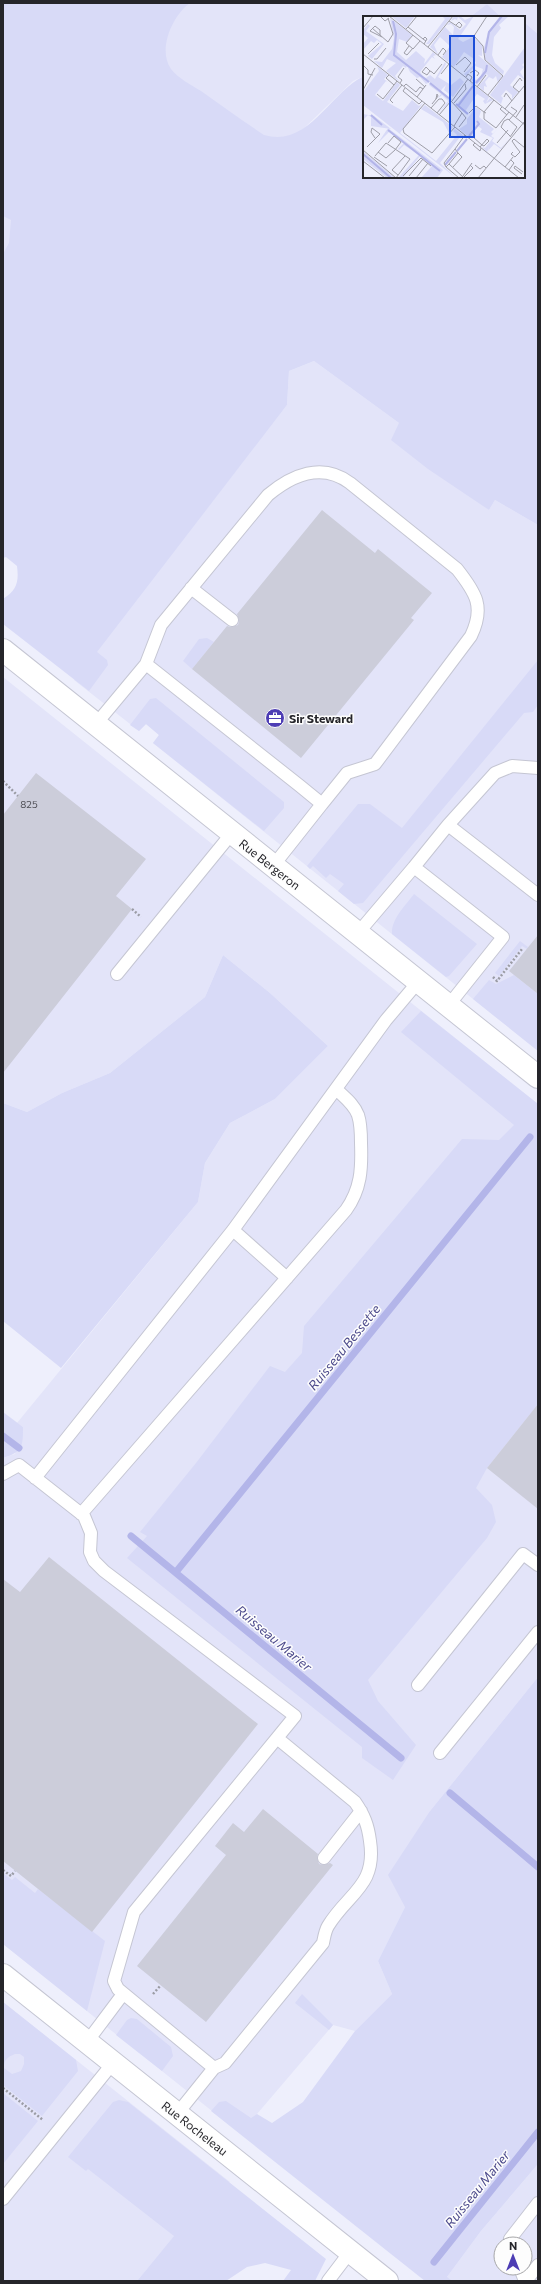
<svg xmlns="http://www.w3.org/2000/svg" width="541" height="2284" font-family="Commissioner,sans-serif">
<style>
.built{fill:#e3e4f9;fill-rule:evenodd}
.green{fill:#d8daf7;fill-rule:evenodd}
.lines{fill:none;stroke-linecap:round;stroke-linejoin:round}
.stream{stroke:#b3b5e9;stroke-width:7}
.building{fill:#cccdda}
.lane-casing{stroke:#c5c6d3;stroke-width:14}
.street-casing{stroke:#c5c6d3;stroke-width:24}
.secondary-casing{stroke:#c5c6d3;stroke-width:24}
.path{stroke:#9b9ca5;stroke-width:2.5;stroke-dasharray:2 2;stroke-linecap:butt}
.lane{stroke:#fff;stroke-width:12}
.street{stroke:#fff;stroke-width:22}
.secondary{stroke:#fff;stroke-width:22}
.labels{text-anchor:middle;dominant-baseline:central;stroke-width:3;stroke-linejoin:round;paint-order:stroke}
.number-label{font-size:10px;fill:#4f4f56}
.poi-label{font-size:12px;font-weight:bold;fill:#25252a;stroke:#fdfdfd;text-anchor:start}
.street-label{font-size:12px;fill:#25252a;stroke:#fdfdfd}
.water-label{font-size:13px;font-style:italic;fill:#4d4b8c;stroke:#fdfdfd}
.inset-river{fill:none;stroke:#b3b5e9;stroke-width:2}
.inset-road{fill:none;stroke:#9e9ea8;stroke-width:1}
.view{fill:#1d4ed8;fill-opacity:0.15;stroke:#1d4ed8;stroke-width:2}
.inset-edge{fill:none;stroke:#25252a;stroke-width:2}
</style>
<rect width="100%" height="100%" fill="#eeeffc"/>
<path class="built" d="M90,3h448v31l-14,-12v-5h-23l-14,-13 -17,13h-106v59l-11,5 -81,78z
M3,192l30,25 -30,40z
M314,361l85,62 90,87 6,-10 43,25v526l-385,-308 6,-8 -13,-11 -7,7 -65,-51 213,-275 2,-34z
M3,677l535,427v573l-108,134 -25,96 -27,54 14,33 -37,37 -22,-6 -76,89 -15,21 -239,-191v-486l12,-4 8,-27 -6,-4 181,-221 7,-39 25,-40 45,-24 53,-53 -58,-53 -47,-38 -18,42 -95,76 -48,20 -35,19 -24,-9z
M3,2002l227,180 -35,29 -58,70h-134z
M538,2164v117h-94l37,-50zM501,2244h24v24h-24z"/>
<path class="green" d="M3,3h187c-17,12 -33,46 -19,66 7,9 20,16 30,22 21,15 42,30 63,44 45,13 66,-43 100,-59v101h160v-155l14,12v491l-43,-25 -6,10 -61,-41 -37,-29 8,-17 -85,-62 -25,10 -2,34 -190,247 10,8 1,5 -19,26 -86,-67v-25c14,-9 16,-17 14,-33l-11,-9 -3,1v-304l6,-11 2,-23 -8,-4z
M487,4l14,13h-31z
M207,638l7,4 -22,27 -9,-8 16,-22z
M538,660v45l-5,7 -9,1 -161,190 -9,1 -16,-13 6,-7 -14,-10 -4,4 -13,-12 -3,3 -3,-3 51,-62h12l32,24z
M156,698l128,104v6l-20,23 -111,-88 6,-8 -13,-11 -7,7 -9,-6 20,-26z
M414,894l63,50 -28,32 -3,1 -54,-43c-1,-15 14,-29 22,-40z
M520,941l8,6 -1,2 -5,-3 -23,30 -4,-3z
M223,955l47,38 58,53 -53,53 -45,24 -25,40 -7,39 -137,166 -58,-47v-218l24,9 35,-19 48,-20 95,-76z
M514,975l24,19v57l-65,-52 16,-19 7,4z
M421,1011l117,93v300l-51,64 -11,20 16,17 4,17 -9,16 -119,142 10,21 38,44 -23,35 -31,-22v-11l-235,-189 20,-22 -7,-4 56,-69 74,-97 15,6 17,-19 2,-27 158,-187 37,1 15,-15 -113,-93z
M3,1412l20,15c0,19 0,25 -20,31z
M538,1677v487l-57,67 -34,46 5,4h-27l-214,-170 8,-9 7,-1 25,17 6,-4 15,9 31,-21 52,-71 37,-37 -14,-33 27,-54 -17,-32 42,-64z
M3,1873l9,7 3,-3 20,16 3,-4 67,52 -18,70 -84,-67z
M302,1994l31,31 -4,5 -34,-27z
M3,2002l73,58 2,11 -36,45 -39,-31zM15,2054h5l4,3v7l-3,7 -9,3 -8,-6c0,-8 3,-11 11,-14z
M131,2018l6,1 34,28 2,9 -11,15 -46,-36 11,-15z
M3,2093l35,28 -35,43z
M119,2100l9,2 198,157 -11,22h-32l8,-11 -26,-7 -18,4 -21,14h-89l37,-45 -86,-67 -2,2 -18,-14 45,-55z"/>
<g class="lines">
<path class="stream" d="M3,1436l16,12
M131,1536l270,222
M176,1572l354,-435
M450,1793l88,74
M434,2262l104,-130"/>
</g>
<path class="building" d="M322,510l53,43 3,-4 54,44 -21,25 3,2 -113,138 -109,-89 35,-43 4,1 7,-2 1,-4 -2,-7z
M36,773l110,86 -30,37 16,13 -129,164v-258z
M538,935v59l-29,-23z
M538,1404v105l-51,-41z
M49,1557l209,167 -166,208 -89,-71v-282l17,13z
M263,1809l55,45 -1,3 2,7 4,1 7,-2 3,2 -127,157 -69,-56 89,-111 -11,-9 18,-23 11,9z"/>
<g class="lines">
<defs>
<path id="lane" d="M191,588l41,32
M146,664l15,-39 107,-130c24,-20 54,-33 82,-12l107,86c19,24 28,38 14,67l-96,128 -28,9 -25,31
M96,724l50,-60 154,122 22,18 -49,62
M448,825l47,-52 17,-7 26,2
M414,867l34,-42 90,70
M358,933l56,-66 89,70 -55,69
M117,974l115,-141
M233,1230l54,48
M3,1474l16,-9 65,51 7,17 -1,19 4,9 10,10 191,145 -18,22
M35,1478l198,-248 153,-210 32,-38
M81,1514l265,-304c15,-21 16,-41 15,-67 0,-9 0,-19 -3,-28 -4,-11 -14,-18 -22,-26
M418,1685l105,-131 15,11
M440,1753l98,-121
M324,1858l37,-47
M87,2042l36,-48
M177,2114l37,-46 -96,-79 -4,-8 20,-69 143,-174 78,64c9,13 13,23 15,39 7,45 -22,52 -42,85 -3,5 -4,12 -5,17l-98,120 -11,5
M3,2199l110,-136
M512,2244l-2,-5 28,-36
M520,2268l5,13
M328,2281l22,-29
M526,2281l12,-16"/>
<path id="street" d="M3,650l535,427"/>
<path id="secondary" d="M3,1975l384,306"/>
</defs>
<use href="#lane" class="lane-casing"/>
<use href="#street" class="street-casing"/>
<use href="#secondary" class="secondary-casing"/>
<path class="path" d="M3,781l15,15
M132,909l9,8
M493,977l4,4 25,-32
M3,1870l8,6 4,-5
M153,1994l8,-9
M3,2088l40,32"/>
<use href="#lane" class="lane"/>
<use href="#street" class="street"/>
<use href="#secondary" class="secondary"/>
</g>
<defs>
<symbol id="office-disc" viewBox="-11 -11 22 22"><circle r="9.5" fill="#4d3db4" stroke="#fdfdfd"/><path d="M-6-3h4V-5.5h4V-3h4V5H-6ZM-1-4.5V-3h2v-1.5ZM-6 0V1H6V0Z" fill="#fff"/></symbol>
</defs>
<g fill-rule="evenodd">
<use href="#office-disc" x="264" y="707" width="22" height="22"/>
</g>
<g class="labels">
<g class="number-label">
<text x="29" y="804">825</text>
</g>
<g class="poi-label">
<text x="289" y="718">Sir Steward</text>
</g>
<g class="street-label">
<text transform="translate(270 864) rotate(38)">Rue Bergeron</text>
<text transform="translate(195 2128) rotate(38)">Rue Rocheleau</text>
</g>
<g class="water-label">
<text transform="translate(344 1347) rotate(-51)">Ruisseau Bessette</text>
<text transform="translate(274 1638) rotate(40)">Ruisseau Marier</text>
<text transform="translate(477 2189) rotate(-51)">Ruisseau Marier</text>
</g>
</g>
<g transform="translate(363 16)">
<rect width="162" height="162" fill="#eeeffc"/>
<path d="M28,0h24l-9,12zM79,0h10l-23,28h-3l19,-25zM91,0h6l5,4 9,-4 -16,23 5,3 10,-5 9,8v11l-4,-1 24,21 -4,7 -2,-7 -3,3 -4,-2 -4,5 2,5 -3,-1v5l-6,-5 10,-10 -1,-2 -10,11 -6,-5 2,-2 3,2 5,-4 2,-7 -8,-3 -9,10 -2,-2 12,-11 -2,-4 -10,-7 -10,15 -5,-4 1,-2 -2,1 -6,-5 8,-11 -10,-9 -6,8 4,9 -8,-7 15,-20 8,8 1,-8 -3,-3 -4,1 3,-3 10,8 6,-6 -8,-7 -1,3 6,4 -8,-5 -4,2zM137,0h9l-10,9 2,3 -7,9 -2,18 3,8 9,8 -1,4 -18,-16 -1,-11 4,-16zM27,2l22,17 -5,7 -8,-3 -2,13 9,8 10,-9 9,8 -1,5 9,-12 3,3 -3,1 2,3 -3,-2 -12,15 3,4 3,2 4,-3 5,4 10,-17 1,2 -8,13 13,8 9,-7 4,4 -11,15 -9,-7 2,-5 -4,4 -1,2 10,9 -12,13 9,-12 -6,-6 -4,3 3,-4 -12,-9 1,-3 -4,2 -6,-7 -3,1 -7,-6 -3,-6 -1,2 -3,-2 -8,10 5,6 -14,-11 10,-8 -9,-4 -5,9 -8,-7 8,1 10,-13 2,-11zM5,8l2,2 -4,5 18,13 -12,15 -4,-3 14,-12 -5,-4 -3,3 -3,-2 -8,9v-6l5,-6 -5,-4v-4zM162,31v15l-3,3 2,2 -4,5 5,8 -7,-5 -8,10 8,7 -6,7v-4l-6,-5 -5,6 2,2 -2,6 -11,-9zM14,50l11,9 -4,4 4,3 -2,-1 -11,14 8,6 14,-19 3,3 -13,17 16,9 9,-11 7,6 4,-3 -23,30 36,28 21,-26 -4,-4 2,-2 9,7 -4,1 -20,26 16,15 -93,-73v-13l16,-21zM106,65l20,16 -3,6 4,-5 3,2 -8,4 -2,-3 2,-2 -8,-5 -11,16 1,5 -11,-10 16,-19zM62,89l28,22 -4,6 -6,-11 -22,-13zM113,91l5,4 -2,6 15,12 -3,3 2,2 6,-7 -8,9 3,2 -2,3 9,7 9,-10 -9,11 -7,-5 -6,7 1,-4 -2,5 -5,-5 3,1 8,-10 -13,-6 2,-3 -4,-3 -8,12 -11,-9 8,-5v-5zM0,98l11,2 17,13 -20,-3v-9l-3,-2 -5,5zM25,112l55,42 -6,8h-16l11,-12 -12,-10 -17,22h-5l21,-23 -15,-10 -5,5 -1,-1 6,-6 -15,-11 -11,11zM0,135l32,27h-8l-24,-19z" fill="#d8daf7"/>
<path class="inset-river" d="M30,5l3,13 -2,21 35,27M122,37l4,-21 13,-16M67,67l21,17M113,67l10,-12 1,-6M93,88l12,10M95,90l15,-20M8,99l11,10M25,114l52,41M106,120l10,-12 -2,-3M94,135l10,-12M0,138l28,24M82,149l11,-13"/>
<path class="inset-road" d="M17,0l5,5 4,-3M26,0l136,109M124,0l-13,20 9,10 2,14 18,16 -15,19M86,5l11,7 2,-3 -3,-3 -3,3M45,11l9,-11M0,12l10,-12M9,12l16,14 5,-8 -5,-16M43,13l2,-2 15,12M17,19v-5l-5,-4 -5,5 12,6M50,19l-7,8 7,6 7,-8M61,28l3,-5 -2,-2 -2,2 3,2M46,30l-5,7 3,2 6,-7M65,31l25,-31M0,38l156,124M5,38l11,-11M75,39l5,-7 3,3 -3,4M11,43h3l9,-11M93,49l9,-8 6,6 -7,9M1,50l4,4v4l5,1M67,55l-3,4 -5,-3 4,-5 4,4 2,1 2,2 8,-10M107,57l5,-3 4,3 -2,3M78,58l8,-10M26,59l-3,3 8,7 3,-4M103,61l2,-3 4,3 -2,4M53,63l9,8M37,67l2,-3 -4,-3 6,-9M41,70l2,-2 10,8 4,-5 3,2M114,71l9,-12M42,72l-2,3 6,5 10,8 3,-3M0,74l12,-22M156,76l-6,-5 7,-9 2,3M14,78l6,5 11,-14M54,81l9,-12M141,81l2,-4 6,8M89,85l16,-22M30,87l-3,-3 12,-15M62,87l-22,26 1,4 28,20 23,-26M91,87l12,-14 -1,-5M69,88l4,-5 2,-3 -1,-2 -1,5M139,91l-2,2 7,6M68,92l8,-9h3l3,4 -8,10M142,93l20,-24M106,97l7,-7 8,6 10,-12M123,97l-2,-1v7l12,9 13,-16M76,99l12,-14 11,12M153,101l8,-12M146,104l8,-9 -6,-4M91,110l8,-13 4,5 -7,9M147,120l-9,-9 3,-6 4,-2 9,8M110,121l9,8M147,121l7,-10M25,127l6,-7 7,6 -6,8M112,127l-2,2 7,6 1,-3M134,127l11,-13M4,131l13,-13 -8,-6 -1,4 4,6M117,131l7,-8 2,2 -5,5 -2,-1M153,131l-4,-6 2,-2 11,9M92,133l10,-14M0,134l33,28M15,136l8,6 9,-8M150,136l-2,2 4,3 5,-5 -4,-5M12,140l11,-13 24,16 -14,19M11,141l13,9M0,145l22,17M86,148l9,-11 4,4 -9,10M112,149l5,4 4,-3 2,2M83,151l-2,-4 11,-14 3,4M142,151l8,-10M146,154l5,-7 -3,-3M159,158l-8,-6 1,-2 8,6M35,159l-6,-5 13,-14M40,160l18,-18 10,8M46,160l14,-17M100,160l9,-13M101,161l9,-9 -3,-3M53,162l12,-15M96,162l-13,-11 3,-3 15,14M115,162l47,-57"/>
<path class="view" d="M87,20h24v101h-24z"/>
<rect width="162" height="162" class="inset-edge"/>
</g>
<rect width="541" height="2284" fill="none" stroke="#25252a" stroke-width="8"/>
<g transform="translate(513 2256)"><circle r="19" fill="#fdfdfd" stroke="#a7a7a9"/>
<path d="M0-3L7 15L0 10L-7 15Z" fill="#4d3db4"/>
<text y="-6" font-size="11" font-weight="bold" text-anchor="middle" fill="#25252a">N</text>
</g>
</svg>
